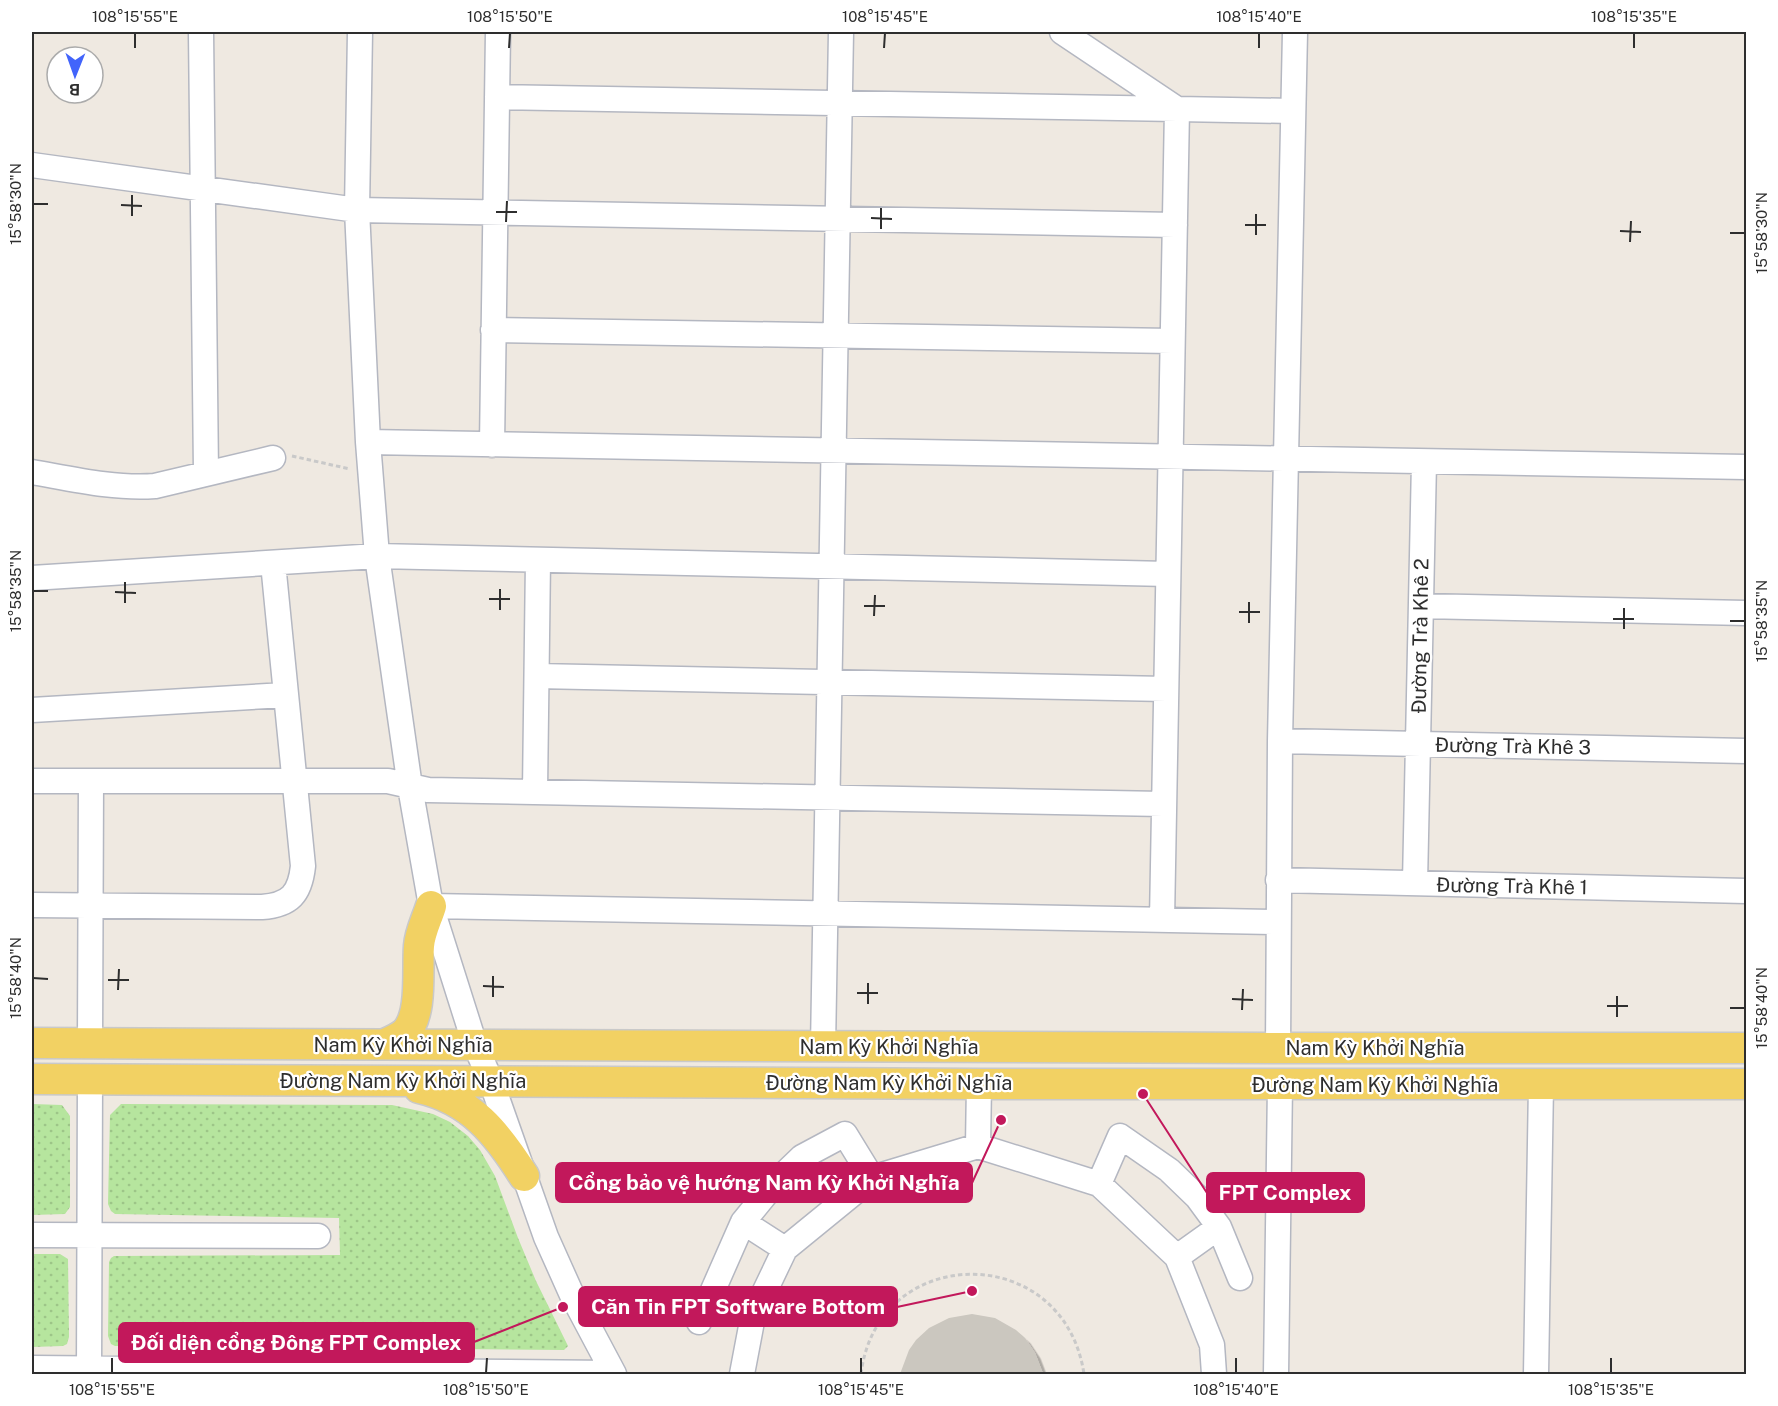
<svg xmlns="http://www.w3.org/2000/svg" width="1778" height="1406" font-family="'Public Sans',sans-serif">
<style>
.grass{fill:url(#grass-dots)}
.building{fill:#cbc7bf;filter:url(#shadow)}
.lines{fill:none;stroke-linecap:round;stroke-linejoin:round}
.minor-casing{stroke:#b4b7c1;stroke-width:27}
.major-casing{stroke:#c9c9c9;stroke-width:33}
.path{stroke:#c9c9c9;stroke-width:3;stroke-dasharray:4.5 3;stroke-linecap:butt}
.minor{stroke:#fff;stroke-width:24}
.major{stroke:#f2d163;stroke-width:30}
.ticks{fill:none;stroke:#2e2e2e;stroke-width:2}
.labels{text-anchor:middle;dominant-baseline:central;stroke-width:4.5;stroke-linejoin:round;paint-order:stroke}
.street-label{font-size:20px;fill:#2e2e2e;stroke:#fff}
.leader{fill:none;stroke:#c2185b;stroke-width:2}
.callout-dot{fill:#c2185b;stroke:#fff;stroke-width:2}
.callout{fill:#c2185b;stroke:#c2185b;stroke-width:2}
.callout-label{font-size:21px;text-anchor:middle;font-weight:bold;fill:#fff}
.neatline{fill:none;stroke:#2e2e2e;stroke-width:2}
.ticks-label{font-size:15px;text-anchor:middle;fill:#2e2e2e}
</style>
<defs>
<pattern id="grass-dots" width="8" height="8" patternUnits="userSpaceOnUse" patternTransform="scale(1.5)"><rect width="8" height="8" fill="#b6e59e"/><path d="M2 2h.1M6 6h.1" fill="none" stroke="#9dc588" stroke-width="1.8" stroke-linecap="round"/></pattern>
<filter id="shadow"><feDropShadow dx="5.5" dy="5.5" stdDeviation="0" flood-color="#0004"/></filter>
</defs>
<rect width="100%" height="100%" fill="#efe9e1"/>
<path class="grass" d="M32,1104l30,1 8,11v91l-5,7 -33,1z
M121,1104l271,1 41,9 17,8 18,14 12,14 15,26 23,62 18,43 32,65 -4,4 -449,-4 -4,-2 -3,-8 1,-74 2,-4 3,-2 226,-1 -1,-37 -224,-4 -4,-3 -3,-7 2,-89z
M32,1254h28l8,5 1,78 -2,7 -4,2 -31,1z"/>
<path class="building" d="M972,1314l23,4 21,12 9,8 10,15 8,21h-143l9,-24 7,-10 13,-12 20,-10z"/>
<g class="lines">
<defs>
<path id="minor" d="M201,32l5,441
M360,32l-3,178 11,232 9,114 33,231 21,119 44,139 16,36 55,156 26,58 42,79
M1062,32l115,77 116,2
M497,97l680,12 -15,811
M32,165l325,45 818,15
M493,330l679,11
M368,442l1378,25
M492,445l6,-413
M32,472c40,7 82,17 123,14l118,-28
M32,578l345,-22 791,18
M1421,606l325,7
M537,676l629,13
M32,710l253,-15
M1280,741l466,10
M32,781h356l40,9 735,14
M535,791l3,-231
M1278,880l468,11
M1415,883l9,-421
M32,905l230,2c28,-2 38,-13 41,-41l-30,-303
M431,906l847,16
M90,1043l1,-262
M823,1047l18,-1015
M1278,1048l2,-307 15,-709
M978,1146l1,-62
M1099,1184l21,-48 49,34 28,27 22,30
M743,1222l31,-38 28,-27 43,-23 27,44
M32,1235l286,1
M1177,1257l42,-30 21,51
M699,1322l44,-100 42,27
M32,1368l581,5
M89,1374l1,-295
M742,1374l11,-58 32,-67 87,-71 106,-32 121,38 78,73 35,88 2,29
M1276,1374l4,-290
M1536,1374l5,-289"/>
<path id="major" d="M32,1043l1246,5h468
M385,1044c7,-3 14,-6 20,-11 18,-18 12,-63 14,-87 1,-14 8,-27 12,-40
M32,1079l947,5h767
M419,1088c52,12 78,45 105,88"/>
</defs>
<use href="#minor" class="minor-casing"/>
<use href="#major" class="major-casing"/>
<path class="path" d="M292,456l58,13
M861,1374c16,-132 203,-134 223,0"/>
<use href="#minor" class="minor"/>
<use href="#major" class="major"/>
</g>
<path class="ticks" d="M135,48v-15M509,48l1,-15M884,48l1,-15M1259,48v-15M1634,48v-15M33,204h15M121,205l21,1M496,212h21M132,216v-21M871,218l21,1M506,222l1,-21M1245,225h21M881,229v-21M1620,231l21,1M1730,233h15M1256,235v-21M1630,242l1,-21M33,591h15M115,592l21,1M489,599h21M125,603v-21M864,606h21M500,610v-21M1239,612h21M874,616l1,-21M1613,619h21M1730,621h15M1249,623v-21M1624,629v-21M33,978l15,1M108,980h21M483,986l21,1M118,990l1,-21M857,993h21M493,997v-21M1232,999l21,1M868,1004v-21M1607,1006h21M1730,1008h15M1242,1010l1,-21M1617,1017v-21M112,1373v-15M486,1373l1,-15M861,1373v-15M1236,1373v-15M1611,1373v-15"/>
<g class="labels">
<g class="street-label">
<text transform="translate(1420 636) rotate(-89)">Đường Trà Khê 2</text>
<text transform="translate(1513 746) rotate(1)">Đường Trà Khê 3</text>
<text transform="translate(1512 886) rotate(1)">Đường Trà Khê 1</text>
<text x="403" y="1045">Nam Kỳ Khởi Nghĩa</text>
<text x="889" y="1047">Nam Kỳ Khởi Nghĩa</text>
<text x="1375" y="1048">Nam Kỳ Khởi Nghĩa</text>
<text x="403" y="1081">Đường Nam Kỳ Khởi Nghĩa</text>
<text x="889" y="1083">Đường Nam Kỳ Khởi Nghĩa</text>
<text x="1375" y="1085">Đường Nam Kỳ Khởi Nghĩa</text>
</g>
</g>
<path class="leader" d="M1001 1120L972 1183M1143 1094L1207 1193M972 1291L897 1307M563 1307L474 1342"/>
<g class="callout-dot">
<circle cx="1001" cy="1120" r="6"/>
<circle cx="1143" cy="1094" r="6"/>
<circle cx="972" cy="1291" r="6"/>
<circle cx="563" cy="1307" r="6"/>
</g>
<g class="callout">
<rect x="556" y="1163" width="416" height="39" rx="6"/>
<rect x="1207" y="1173" width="157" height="39" rx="6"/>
<rect x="579" y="1287" width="318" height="39" rx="6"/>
<rect x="119" y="1323" width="355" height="39" rx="6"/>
</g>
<g class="callout-label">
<text x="764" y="1190">Cổng bảo vệ hướng Nam Kỳ Khởi Nghĩa</text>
<text x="1285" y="1200">FPT Complex</text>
<text x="738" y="1314">Căn Tin FPT Software Bottom</text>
<text x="296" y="1350">Đối diện cổng Đông FPT Complex</text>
</g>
<rect width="1778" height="1406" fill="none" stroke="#ffffff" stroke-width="66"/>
<g transform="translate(75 75) rotate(181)"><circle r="28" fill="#ffffff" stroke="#ababab" stroke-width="1.5"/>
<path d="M0-4.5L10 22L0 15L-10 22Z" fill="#4264fb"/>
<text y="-9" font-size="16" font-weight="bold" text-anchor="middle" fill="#2e2e2e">B</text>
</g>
<rect x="33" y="33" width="1712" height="1340" class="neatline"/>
<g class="ticks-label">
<text x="135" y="22">108°15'55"E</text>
<text x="510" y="22">108°15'50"E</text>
<text x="885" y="22">108°15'45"E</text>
<text x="1259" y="22">108°15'40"E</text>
<text x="1634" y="22">108°15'35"E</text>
<text transform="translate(16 204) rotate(-90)" y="5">15°58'30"N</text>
<text transform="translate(1762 233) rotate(-90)" y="5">15°58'30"N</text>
<text transform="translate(16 591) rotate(-90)" y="5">15°58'35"N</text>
<text transform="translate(1762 621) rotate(-90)" y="5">15°58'35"N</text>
<text transform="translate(16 978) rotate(-90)" y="5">15°58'40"N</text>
<text transform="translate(1762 1008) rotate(-90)" y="5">15°58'40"N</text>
<text x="112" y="1395">108°15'55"E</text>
<text x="486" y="1395">108°15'50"E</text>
<text x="861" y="1395">108°15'45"E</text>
<text x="1236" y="1395">108°15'40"E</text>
<text x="1611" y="1395">108°15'35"E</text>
</g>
</svg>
